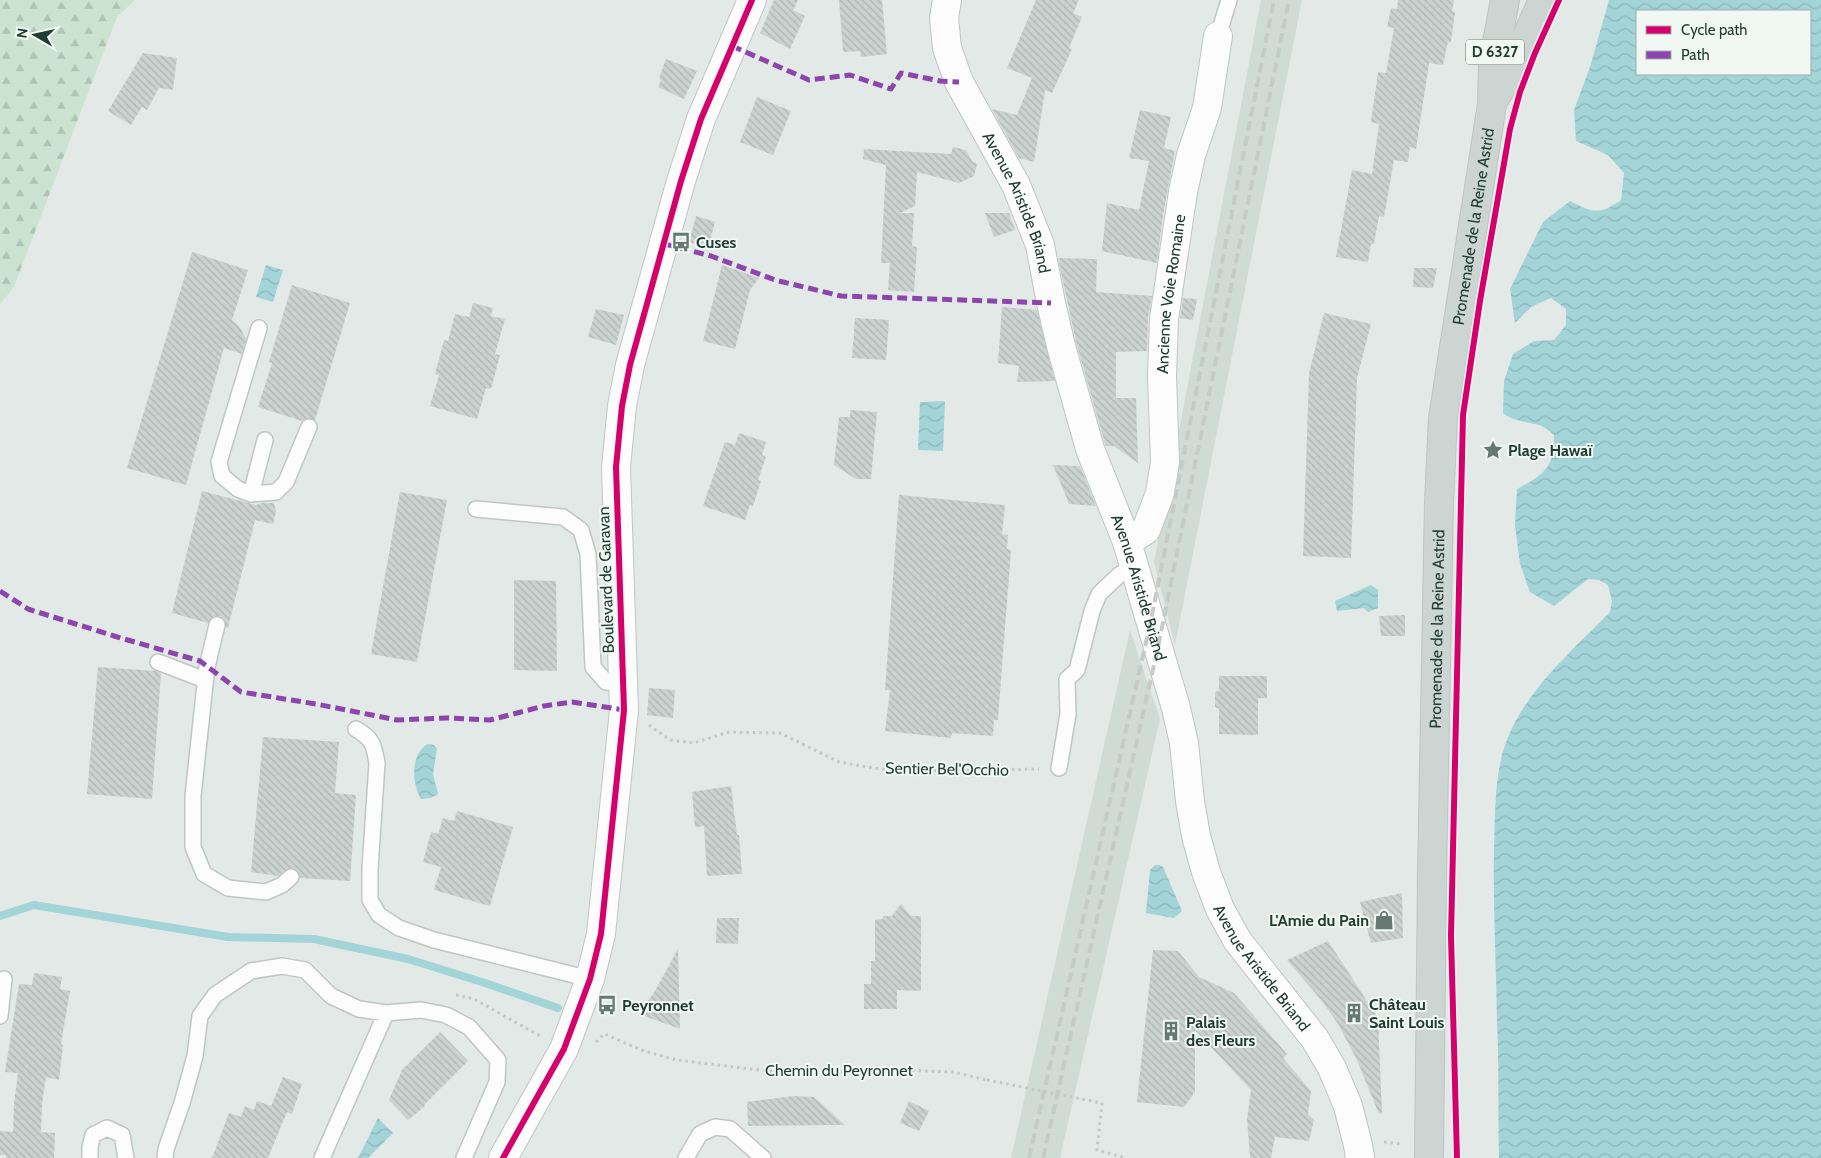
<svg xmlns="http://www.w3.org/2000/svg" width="1821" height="1158" font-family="Cabin,sans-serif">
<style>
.built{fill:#d1dbd6}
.forest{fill:url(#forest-firs)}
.water{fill:url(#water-waves);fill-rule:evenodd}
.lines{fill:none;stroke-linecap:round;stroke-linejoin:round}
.stream{stroke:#a3d4d8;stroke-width:8}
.building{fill:url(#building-back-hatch)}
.service-casing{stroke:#c0c6c3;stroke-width:18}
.minor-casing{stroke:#c0c6c3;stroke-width:30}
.tertiary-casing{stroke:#c0c6c3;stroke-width:30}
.secondary-casing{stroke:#bdc5c2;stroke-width:30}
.primary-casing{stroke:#bcc5c2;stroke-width:30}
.path{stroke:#c0c9c4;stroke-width:3;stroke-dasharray:2.5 4;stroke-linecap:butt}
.service{stroke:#fbfcfb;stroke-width:15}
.minor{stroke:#fbfcfb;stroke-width:28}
.tertiary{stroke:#fbfcfb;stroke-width:28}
.secondary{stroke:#fbfcfb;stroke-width:28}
.primary{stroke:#cdd5d2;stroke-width:28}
.rail{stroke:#c6cac9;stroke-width:4;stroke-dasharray:10 5;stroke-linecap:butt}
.path-bridge{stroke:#c0c9c4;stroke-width:3;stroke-dasharray:2.5 4;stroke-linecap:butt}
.quiet{stroke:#8e44ad;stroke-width:5;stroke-dasharray:10 5;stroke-linecap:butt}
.cycleway-casing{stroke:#f1f8f4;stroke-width:9}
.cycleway{stroke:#d6006c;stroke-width:6}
.labels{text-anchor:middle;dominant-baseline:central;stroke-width:4;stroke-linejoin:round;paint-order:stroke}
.shield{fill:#f1f8f4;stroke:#5f756d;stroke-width:1}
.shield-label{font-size:15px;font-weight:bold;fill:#213d33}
.street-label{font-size:16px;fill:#213d33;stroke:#f1f8f4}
.poi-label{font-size:16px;font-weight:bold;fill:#213d33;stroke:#f1f8f4;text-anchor:start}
</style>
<defs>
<pattern id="forest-firs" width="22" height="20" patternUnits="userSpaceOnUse" patternTransform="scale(1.25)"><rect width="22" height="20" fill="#cce3d1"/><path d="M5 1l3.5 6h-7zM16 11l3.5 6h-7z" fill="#afc4b4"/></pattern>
<pattern id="water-waves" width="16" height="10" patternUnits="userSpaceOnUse" patternTransform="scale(1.25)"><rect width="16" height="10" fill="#a3d4d8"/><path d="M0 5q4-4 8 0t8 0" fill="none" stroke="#8cb7ba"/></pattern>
<pattern id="building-back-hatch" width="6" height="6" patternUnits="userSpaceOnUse" patternTransform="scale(1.25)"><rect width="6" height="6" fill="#ccd2cf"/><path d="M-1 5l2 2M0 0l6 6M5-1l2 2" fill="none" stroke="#afb5b2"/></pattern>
</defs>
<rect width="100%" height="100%" fill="#e3e9e6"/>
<path class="built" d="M1261,0h41l-127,645 -21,-83z
M1130,630l30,89 -100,439h-49z"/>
<path class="forest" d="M0,0h135l-18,17 -103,270 -14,17z"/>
<path class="water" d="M1609,0h212v1158h-322c-1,-47 0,-94 -2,-140 -1,-55 -4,-109 -3,-164 1,-34 0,-77 11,-109 19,-54 66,-93 105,-133l2,-11 -4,-16 -9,-5 -11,-1 -34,27 -24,-14 -10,-28 -5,-39 2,-36c28,-15 37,-21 37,-54 -13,-13 -20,-10 -37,-15 -5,-1 -10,-4 -14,-7l1,-32 9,-27 21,-13 20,-1 12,-15v-16l-15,-11 -20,9 -16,16 -5,-34 33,-67 27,-21c23,12 30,14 51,-1l3,-27 -16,-18 -32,-14 -2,-31 16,-43zM1637,11h173v63h-173z
M266,265l17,5 -10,32 -17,-5z
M945,401l-2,50 -25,-1 2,-48z
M1371,585l7,5v18l-10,4 -4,-4 -27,3 -2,-10z
M427,744l7,1 3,4 -4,25 5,20 -7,4 -10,1c-9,-16 -11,-43 6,-55z
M1155,865h4l4,2 19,44 -8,7 -28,-5 4,-43z
M378,1118l15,15 -25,25h-10z"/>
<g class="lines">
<path class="stream" d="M0,916l34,-11 194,32 86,2 94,20 74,23 76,26"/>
</g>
<path class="building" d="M774,0h24l-5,10 12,6 -15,33 -30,-16z
M839,0h43l5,54 -26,3 -1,-6 -17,1z
M1036,0h43l-6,13 9,4 -13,31 3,1 -20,44 -7,-3 -11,72 -15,-4 -27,-49 25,6 15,-37 -25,-10z
M1398,0h56l-2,11 3,2 -4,29h-3l-5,23 -14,-2 -13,86 -6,-2 -2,15 -14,-2 -10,57 -5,-1 -5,28h-3l-3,18 -32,-5 16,-87 20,4 7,-50 -8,-2 7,-50 8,1 8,-45 -7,-1 4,-19 6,1z
M143,53l34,5 -4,32 -14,-2 -12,22 -5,-3 -11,18 -23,-14z
M666,59l31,12 -13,28 -26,-12 3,-7 -2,-2z
M757,97l34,14 -18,44 -33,-13z
M1140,110l31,7 -7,31 11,3 -12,64 -6,48 -55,-12 5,-48 32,7 10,-49 -20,-3z
M953,147l13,3 6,11 5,3 -3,12 -15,7 -42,-11 -2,34 -15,7h14l-2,33 5,1 -3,45 -26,-2 2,-27h-9l5,-98 -23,-6 1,-10 87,5z
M985,213h24l6,17 -21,7z
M696,216l19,6 -7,26 -19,-6z
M192,252l56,18 -16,50 7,6 7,13 -4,15 -18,-6 -38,137 -59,-17z
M1058,258l39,1 -1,33 56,4 -4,22 -1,33 -31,1v46h20l2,65 -24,-17h-8l-1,-2 -29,-102z
M722,265l37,13 -9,12 -15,59 -32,-8z
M1414,268h23l-4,20 -20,-1z
M292,285l58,18 -35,117 -7,-2 -6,3 -44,-14 14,-44 -3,-1z
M1183,298l14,1 -4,21 -13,-2z
M473,303l20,5 -2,8 14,3 -10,35 5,1 -9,34 -5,-1 -9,31 -47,-13 9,-31 -4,-1 9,-34 4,1 7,-27 14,3z
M1002,307l35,3 18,71 -38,1 2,-16 -21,-3z
M596,309l28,6 -8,30 -28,-8z
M1324,313l47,11 -14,54 -6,180 -48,-2 6,-183z
M855,318l34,2 -3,40 -34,-2z
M850,410l27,2 -6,67h-15l-22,-14 5,-48h11z
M739,433l27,9 -4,13 4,2 -8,23 3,1 -8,25 -3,-1 -5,15 -42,-14 22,-64 10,3z
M1053,465l27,1 16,40 -27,-2z
M202,491l54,14 5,-2h13l2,9 -3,12 -18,-4 -27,108h-2l-2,-9 -4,-3h-6l-6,7 -36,-10z
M400,492l47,8 -30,162 -46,-8z
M899,495l106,10 -3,29 6,1 -1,14 4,1 -12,156 -1,14h-4l-1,16 -41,-3 -1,5 -66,-7 5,-41h-5z
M514,580l42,1 1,90 -43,-1z
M1405,615v21h-24l-2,-20z
M98,667l58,4 5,2 -9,126 -65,-5z
M1219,676h48v22h-9v37l-39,-1v-25l-4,-2v-15l4,-1z
M649,688l26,2 -2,28 -26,-3z
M263,737l76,5 -4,51 21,2 -6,86 -50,-3 -2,-7 -5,-3 -8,2 -7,6 -27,-4z
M731,786l6,49h2l3,39 -35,2 -3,-50 -9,1 -3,-35z
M457,811l56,16 -23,79 -56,-16 7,-23 -18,-5 8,-30 7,2 5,-16 11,3z
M1402,893l1,45 -32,5 -11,-41z
M901,904l10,12h10v75l-24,-1v19h-33v-25h7v-23h4v-41l8,-1v-3h9z
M717,918h22l-1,26 -22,-1z
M1328,941l50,77 4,95 -3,1 -22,-54 -19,-36 -16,-23 -35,-41z
M678,949l2,80 -41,-15 16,-23z
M1153,950l25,1 21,26 35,16 53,61 -4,4 28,33 -3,23 6,6 -5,21 -34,-4 -4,21h-21l-3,-39 4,-29 -56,-60v62l-11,15 -47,-5z
M34,973l28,4 -2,12 10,2 -9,53 2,1 -4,35 -13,-3 -4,27 -1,28 14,1 -1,25h-48v-3h-6v-24l13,1 1,-29 4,-30 -13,-1 14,-88 13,1z
M440,1032l28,29 -44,44 1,1 -17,14 -19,-20 13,-30z
M283,1077l19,7 -10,30 -5,-2 -19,46h-56l17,-45 12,4 4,-11 9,4 3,-9 14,5z
M794,1096l20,1 31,28 -97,1 -1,-24z
M909,1101l20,10 -10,20 -19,-8z"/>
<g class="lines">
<defs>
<path id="service" d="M1218,36l11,-36
M259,328l-40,134 3,14 16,13 13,5 25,-2 10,-10 23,-55
M251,494l14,-54
M476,509l87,8 18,13 7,24 5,113 13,15 18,1
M217,625l-10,42 -4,36 -10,93v51l11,27 24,14 38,4 16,-7 9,-8
M158,662l47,18
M356,729c17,10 18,16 21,34l-7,106v31l9,15 20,13 35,12 156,39
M1059,768l9,-54 -1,-35 10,-9 15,-59 7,-17 20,-19 15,-9
M0,1016l4,-37
M90,1158v-11l3,-12 14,-7 15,7 4,23
M165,1158l1,-9 16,-46 13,-47 5,-40 15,-21 36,-24 31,-5 23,4 26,26 28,13 27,4 35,-3 25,5 23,12 29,33 -1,22 -33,76
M322,1158l64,-145
M686,1158l14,-24 15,-7 15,2 33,29"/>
<g id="minor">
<path id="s1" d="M1127,542l19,-12 14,-37 5,-31 -3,-86 2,-57 19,-127 8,-37 16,-47 11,-72"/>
</g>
<path id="tertiary" d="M503,1158l61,-109 26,-70 11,-45 23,-224 -8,-243 6,-61 8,-41 51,-184 20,-62 51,-119"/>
<g id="secondary">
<path id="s2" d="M947,0l-3,18 3,30 12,34 57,103 24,60 11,58 10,43 29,103 37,93 49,166 8,35 6,58 6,35 10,36 14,37 17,31 78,99 17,29 16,38 10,39 2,13"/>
</g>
<g id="primary">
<path d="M1492,103l19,-31 32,-72"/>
<path id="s3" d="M1429,1158l3,-282 7,-374 4,-84 49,-314 1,-40 12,-64"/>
</g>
</defs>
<use href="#service" class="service-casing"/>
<use href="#minor" class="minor-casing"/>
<use href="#tertiary" class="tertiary-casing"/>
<use href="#secondary" class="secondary-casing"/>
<use href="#primary" class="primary-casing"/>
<path class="path" d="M649,725l21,15 23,3 36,-11 51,1 59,29 40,7 73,2 87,-2
M456,995l18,4 68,38
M596,1042l8,-8 40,17 33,9 65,8 44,5 60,-1 53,-2 54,2 34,8
M1102,1103l-5,47 29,8
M1384,1142l17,2"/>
<use href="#service" class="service"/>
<use href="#minor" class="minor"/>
<use href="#tertiary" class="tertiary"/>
<use href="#secondary" class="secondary"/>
<use href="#primary" class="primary"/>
<path class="rail" d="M1029,1158l122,-538 123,-620
M1043,1158l115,-511 131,-647"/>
<path class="path-bridge" d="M987,1080l115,23"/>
<path class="quiet" d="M732,46l77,34 41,-5 41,14 10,-16 39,8 19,1
M665,244l46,12 64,24 66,16 210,7
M0,591l28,18 86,27 86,25 41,31 75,12 81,16 50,-2 43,2 54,-14 28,-4 52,8"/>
<defs>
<path id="cycleway" d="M503,1158l61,-109 26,-70 11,-45 23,-224 -8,-243 6,-61 8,-41 51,-184 20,-62 51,-119
M1457,1158l-6,-222 12,-521 17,-114 30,-172 10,-37 15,-39 24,-53"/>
</defs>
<use href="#cycleway" class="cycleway-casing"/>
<use href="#cycleway" class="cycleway"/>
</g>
<defs>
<symbol id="bus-bare" viewBox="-9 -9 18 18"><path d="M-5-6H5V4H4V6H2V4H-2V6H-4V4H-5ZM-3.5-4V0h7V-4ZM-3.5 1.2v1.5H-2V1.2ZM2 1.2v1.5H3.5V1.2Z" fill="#657972" stroke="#f1f8f4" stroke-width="2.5" paint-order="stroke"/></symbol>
<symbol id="sight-bare" viewBox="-9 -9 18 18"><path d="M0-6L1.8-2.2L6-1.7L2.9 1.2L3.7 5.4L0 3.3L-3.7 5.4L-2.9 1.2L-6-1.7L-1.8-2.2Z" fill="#657972" stroke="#f1f8f4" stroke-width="2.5" paint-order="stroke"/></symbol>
<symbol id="shop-bare" viewBox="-9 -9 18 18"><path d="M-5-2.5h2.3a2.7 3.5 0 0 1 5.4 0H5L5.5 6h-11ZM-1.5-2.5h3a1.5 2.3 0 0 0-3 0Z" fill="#657972" stroke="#f1f8f4" stroke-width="2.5" paint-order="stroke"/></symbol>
<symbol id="building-bare" viewBox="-9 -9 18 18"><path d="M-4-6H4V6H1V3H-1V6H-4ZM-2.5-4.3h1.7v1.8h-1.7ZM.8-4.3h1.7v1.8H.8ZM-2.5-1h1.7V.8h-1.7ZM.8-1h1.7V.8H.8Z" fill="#657972" stroke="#f1f8f4" stroke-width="2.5" paint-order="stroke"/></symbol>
</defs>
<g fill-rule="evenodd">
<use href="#bus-bare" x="667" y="228" width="28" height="28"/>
<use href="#sight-bare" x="1479" y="436" width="28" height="28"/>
<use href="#shop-bare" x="1370" y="906" width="28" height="28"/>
<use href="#bus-bare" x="593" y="991" width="28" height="28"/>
<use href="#building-bare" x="1340" y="999" width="28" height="28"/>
<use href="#building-bare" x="1157" y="1017" width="28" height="28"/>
</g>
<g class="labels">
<rect class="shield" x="1466" y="39.5" width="58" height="25" rx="4"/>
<g class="shield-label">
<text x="1495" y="52">D 6327</text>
</g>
<g class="street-label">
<text stroke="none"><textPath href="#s2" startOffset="219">Avenue Aristide Briand</textPath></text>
<text stroke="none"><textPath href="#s3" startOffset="934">Promenade de la Reine Astrid</textPath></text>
<text stroke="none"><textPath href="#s1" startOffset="262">Ancienne Voie Romaine</textPath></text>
<text transform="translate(606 580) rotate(-92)">Boulevard de Garavan</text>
<text stroke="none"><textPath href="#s2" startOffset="624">Avenue Aristide Briand</textPath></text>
<text stroke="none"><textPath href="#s3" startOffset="529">Promenade de la Reine Astrid</textPath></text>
<text transform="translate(947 769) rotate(1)">Sentier Bel'Occhio</text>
<text stroke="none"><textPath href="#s2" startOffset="1029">Avenue Aristide Briand</textPath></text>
<text x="839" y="1070">Chemin du Peyronnet</text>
</g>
<g class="poi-label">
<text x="696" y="242">Cuses</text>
<text x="1508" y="450">Plage Hawaï</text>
<text x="1369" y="920" text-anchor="end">L'Amie du Pain</text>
<text x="1369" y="1004">Château<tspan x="1369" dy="18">Saint Louis</tspan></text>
<text x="622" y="1005">Peyronnet</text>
<text x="1186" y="1022">Palais<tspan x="1186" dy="18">des Fleurs</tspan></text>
</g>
</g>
<rect x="1636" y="10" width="175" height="65" fill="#f1f8f4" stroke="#9eada7"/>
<rect x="1646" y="26" width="25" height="8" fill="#d6006c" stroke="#9eada7"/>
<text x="1681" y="35" font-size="15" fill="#213d33">Cycle path</text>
<rect x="1646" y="51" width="25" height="8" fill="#8e44ad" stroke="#9eada7"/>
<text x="1681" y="60" font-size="15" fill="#213d33">Path</text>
<g transform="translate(35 35) rotate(279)" stroke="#f1f8f4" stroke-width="4" paint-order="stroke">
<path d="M0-4L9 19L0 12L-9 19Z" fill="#213d33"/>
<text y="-8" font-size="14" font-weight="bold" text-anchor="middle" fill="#213d33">N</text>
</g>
</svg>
